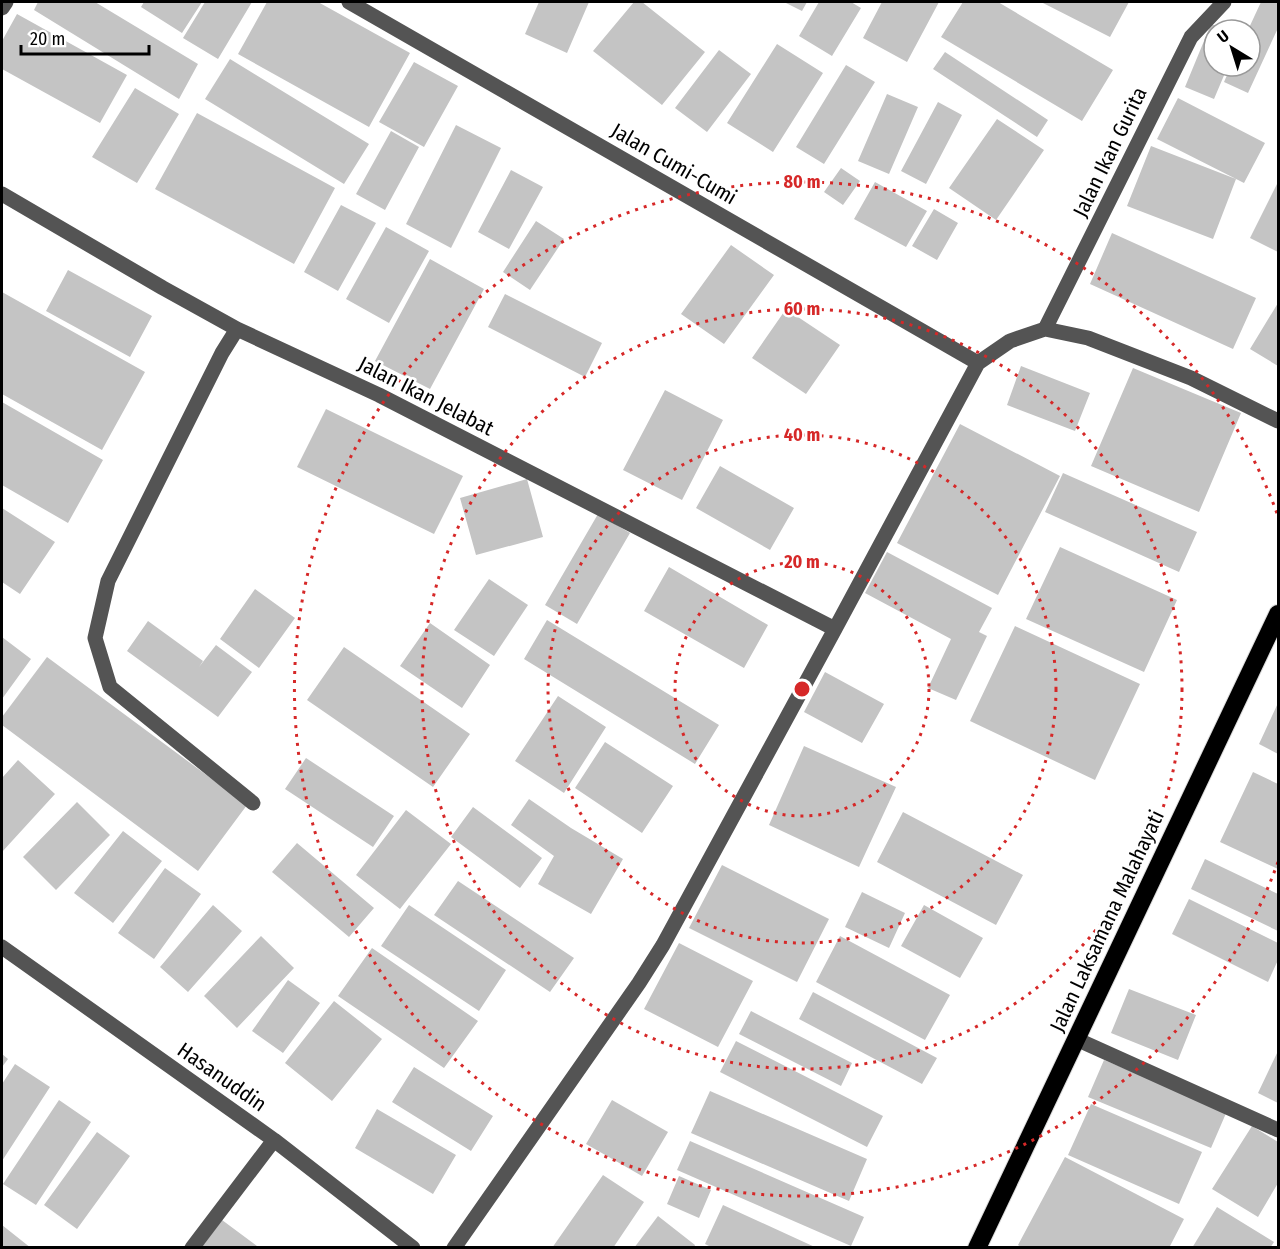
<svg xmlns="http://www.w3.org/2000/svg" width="1280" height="1249" font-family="'Fira Sans Condensed',sans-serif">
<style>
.building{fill:#c4c4c4}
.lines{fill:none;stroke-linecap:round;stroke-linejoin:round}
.highway-casing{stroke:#dbdbdb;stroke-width:20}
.minor{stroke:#545454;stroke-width:15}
.highway{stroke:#000;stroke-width:18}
.ring{fill:none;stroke:#d62828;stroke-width:3;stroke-dasharray:3 6}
.labels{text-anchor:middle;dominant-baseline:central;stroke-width:5;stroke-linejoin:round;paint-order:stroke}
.street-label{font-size:21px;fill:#000;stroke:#fff}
.centre{fill:#d62828;stroke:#fff;stroke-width:3}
.ring-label{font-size:18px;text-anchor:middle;font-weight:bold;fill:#d62828;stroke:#fff;stroke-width:5;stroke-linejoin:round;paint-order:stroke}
</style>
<rect width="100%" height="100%" fill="#fff"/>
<path class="building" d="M38,2h57l103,62 -19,35 -145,-89z
M144,2h58l-20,31 -41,-26z
M205,2h47l-34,57 -35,-21z
M267,2h51l92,51 -41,74 -131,-73z
M539,2h50l-22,51 -42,-19z
M634,2h8l63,50 -43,53 -69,-54z
M784,2h23l-5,9z
M819,2h32l10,6 -29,48 -33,-20z
M882,2h57l-32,60 -44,-24z
M963,2h35l115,68 -31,51 -141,-84z
M1041,2h88l-19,35z
M1261,2h17v26l-30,65 -24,-11 7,-16h19v-36h-2z
M17,14l110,61 -27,48 -98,-54v-28z
M1211,24l15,6h-12v36h14l-14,33 -29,-12z
M777,44l46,29 -50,79 -46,-29z
M719,50l32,24 -44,58 -32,-24z
M945,52l103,68 -11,17 -104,-68z
M230,59l139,85 -25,40 -139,-85z
M414,62l44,24 -34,61 -45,-25z
M846,65l29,17 -51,82 -28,-17z
M135,88l44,26 -42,69 -45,-26z
M887,94l31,13 -29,67 -31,-13z
M1178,98l87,45 -21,40 -87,-44z
M938,102l24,13 -36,69 -25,-13z
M197,113l138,75 -41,76 -139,-75z
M997,119l47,31 -48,70 -47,-32z
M456,125l45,23 -50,100 -45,-24z
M391,131l28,16 -34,63 -29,-16z
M1151,146l85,33 -23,60 -86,-33z
M841,168l19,13 -17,24 -19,-13z
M511,170l32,17 -34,62 -31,-17z
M875,182l52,29 -21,36 -52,-28z
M1278,182v70l-28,-14z
M341,205l35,18 -38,68 -34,-19z
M934,209l24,14 -21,37 -25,-14z
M536,221l28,18 -34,51 -27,-18z
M386,227l43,24 -40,72 -43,-24z
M1112,233l144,65 -23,51 -143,-65z
M731,245l43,30 -50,69 -43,-30z
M430,259l54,30 -54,100 -55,-28z
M68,270l84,46 -22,41 -84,-46z
M2,292l143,80 -43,78 -100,-56z
M505,294l97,49 -17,34 -97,-50z
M1278,303v63l-28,-17z
M786,309l54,36 -34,49 -54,-36z
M1021,366l69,27 -15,38 -68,-26z
M1133,368l108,45 -42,99 -108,-46z
M665,390l58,30 -41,80 -59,-30z
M2,402l101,58 -35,63 -66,-38z
M326,409l137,67 -29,58 -137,-67z
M960,424l100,52 -62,119 -101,-52z
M720,466l74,42 -24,42 -74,-42z
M1063,473l134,59 -18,40 -134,-60z
M527,479l16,58 -67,18 -16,-57z
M2,508l53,34 -35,52 -18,-12z
M598,514l32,19 -53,91 -32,-19z
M1060,547l117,53 -33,72 -118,-53z
M887,552l105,56 -13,24 8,4 -31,64 -28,-12 23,-49 -86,-46z
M669,567l99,58 -24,43 -100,-57z
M489,579l39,26 -34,51 -40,-26z
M255,589l40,29 -36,50 -39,-29z
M547,620l172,105 -24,39 -171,-105z
M148,621l55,40 -4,6 17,-22 36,27 -34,45 -91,-66z
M430,623l60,42 -28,43 -62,-42z
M1015,626l125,58 -45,96 -125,-59z
M2,637l29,22 -29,40z
M344,647l126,87 -37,53 -126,-87z
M47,657l200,148 -49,66 -196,-146v-8z
M825,672l59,32 -22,39 -58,-31z
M558,696l48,31 -42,66 -49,-32z
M1278,703v51l-19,-10z
M605,742l68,44 -31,47 -67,-45z
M804,746l92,41 -37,80 -90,-42z
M306,758l88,58 -21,31 -88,-58z
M18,760l37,34 -53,58v-74z
M1253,772l25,12v85l-58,-27z
M529,799l42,29 52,31 -32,55 -53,-30 16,-28 -43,-31z
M77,802l33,33 -54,55 -33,-33z
M473,807l69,51 -22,30 -69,-51z
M406,810l45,34 -51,65 -44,-34z
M903,812l120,63 -27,50 -119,-63z
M123,831l39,30 -49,62 -39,-30z
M297,843l77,65 -25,29 -77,-65z
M1205,859l73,35v37l-87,-42z
M722,865l107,54 -32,63 -108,-54z
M165,868l36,26 -47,65 -36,-26z
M458,881l116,77 -24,34 -116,-77z
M862,892l43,21 -16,35 -44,-21z
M1189,899l89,44v17l-10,22 -96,-48z
M213,905l29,26 -54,61 -28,-25z
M409,905l97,65 -27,41 -98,-65z
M924,905l59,33 -23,40 -59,-32z
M261,936l33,32 -57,60 -33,-32z
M840,936l110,59 -25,45 -109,-58z
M679,943l74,38 -35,66 -74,-38z
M372,948l106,73 -34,47 -106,-72z
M288,980l32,23 -37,50 -31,-22z
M1129,989l67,26 -18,45 -67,-27z
M813,992l124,66 -15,26 -123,-65z
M334,1001l48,38 -50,62 -47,-38z
M751,1011l101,52 -11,23 -102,-52z
M736,1041l147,75 -16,31 -147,-75z
M1278,1051v52l-20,-10z
M2,1054l6,5 -6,8z
M1104,1060l123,51 -16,37 -123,-51z
M15,1064l35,23 -48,74v-77z
M414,1067l79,49 -22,35 -79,-49z
M710,1091l157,68 -18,42 -158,-68z
M59,1100l32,22 -55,83 -33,-21z
M612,1100l56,32 -26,44 -56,-32z
M1091,1104l111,48 -23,52 -111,-49z
M377,1109l79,46 -23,39 -78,-46z
M1252,1126l26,16v41l-20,34 -46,-28z
M97,1132l33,24 -53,73 -33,-24z
M690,1141l174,76 -13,29 -174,-76z
M1065,1157l119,62 -15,29h-147l-4,-3z
M603,1175l41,27 -31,46h-61z
M679,1176l32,14 -12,28 -32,-14z
M723,1205l94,43h-104l-8,-4z
M1217,1207l57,35 -4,6h-78z
M658,1216l37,29 -1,3h-60z
M222,1220l35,26 -1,2h-55z
M2,1225l29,23h-29z"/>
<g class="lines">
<defs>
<path id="highway" d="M977,1248l301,-634"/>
</defs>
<use href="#highway" class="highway-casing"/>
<path class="minor" d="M349,2l629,361
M2,8l4,-6
M2,194l161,94 74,41 142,66 456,234
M237,329l-15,24 -114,228 -13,57 15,49 143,116
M1045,329l146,-292 33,-35
M2,947l272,193 139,108
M1076,1039l202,91
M192,1248l82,-108
M454,1248l185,-265 24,-38 172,-316 143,-266 32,-22 35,-12 43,9 103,40 87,43"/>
<use href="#highway" class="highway"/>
</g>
<g class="ring">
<circle cx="802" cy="689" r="127"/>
<circle cx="802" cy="689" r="254"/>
<circle cx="802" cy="689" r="380"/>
<path d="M1278 862A507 507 0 1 1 1278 516"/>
</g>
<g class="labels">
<g class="street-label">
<text transform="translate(1110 152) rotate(-64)">Jalan Ikan Gurita</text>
<text transform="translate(674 164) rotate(30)">Jalan Cumi-Cumi</text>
<text transform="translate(426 396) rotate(27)">Jalan Ikan Jelabat</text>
<text transform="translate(1107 921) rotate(-65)">Jalan Laksamana Malahayati</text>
<text transform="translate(222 1077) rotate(35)">Hasanuddin</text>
</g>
</g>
<circle cx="802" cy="689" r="9" class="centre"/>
<g class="ring-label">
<text x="802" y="188">80 m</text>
<text x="802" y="315">60 m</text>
<text x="802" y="441">40 m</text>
<text x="802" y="568">20 m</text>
</g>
<rect width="1280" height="1249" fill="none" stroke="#000000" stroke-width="6"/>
<g transform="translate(1232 48) rotate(322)"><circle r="28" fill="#ffffff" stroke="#999999" stroke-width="1.5"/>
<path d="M0-4.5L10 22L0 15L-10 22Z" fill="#000000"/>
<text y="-9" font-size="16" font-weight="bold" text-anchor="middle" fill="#000000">U</text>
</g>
<path d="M21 45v9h128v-9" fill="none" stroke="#000000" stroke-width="3"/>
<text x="30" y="45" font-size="18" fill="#000000" stroke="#ffffff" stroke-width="4.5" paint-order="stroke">20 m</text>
</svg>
